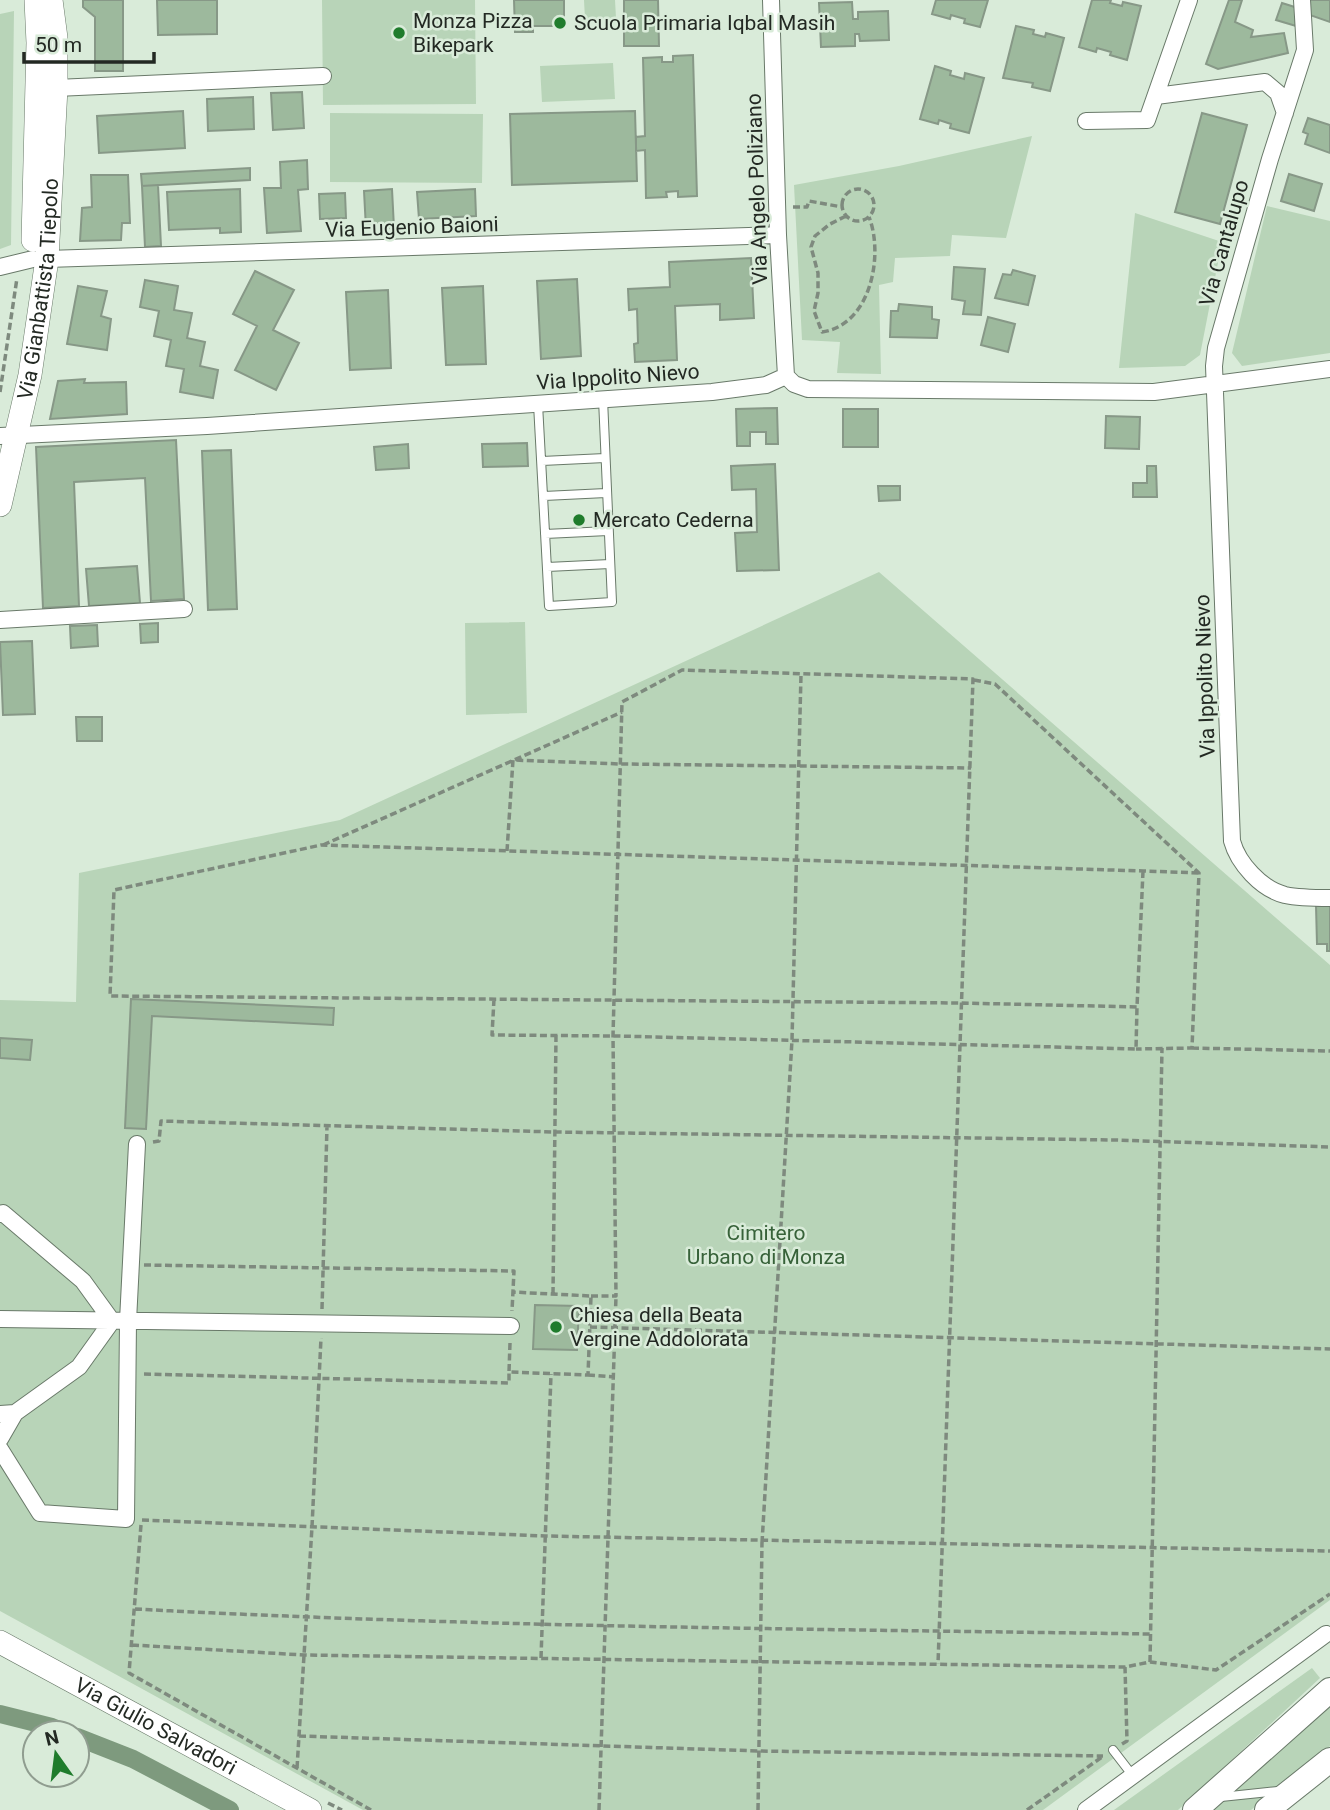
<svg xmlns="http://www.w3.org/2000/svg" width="1330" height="1810" font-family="Roboto,sans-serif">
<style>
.green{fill:#b8d4b8}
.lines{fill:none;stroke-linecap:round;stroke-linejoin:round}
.canal{stroke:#7e9a7e;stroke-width:18}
.building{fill:#9db99d;stroke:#879887;stroke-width:2}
.lane-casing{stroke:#697969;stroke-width:10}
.street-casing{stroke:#697969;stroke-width:18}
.secondary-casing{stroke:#697969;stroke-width:24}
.primary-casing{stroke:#697969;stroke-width:26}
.path{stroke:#7e8a7e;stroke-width:3.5;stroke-dasharray:7 3.5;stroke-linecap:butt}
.lane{stroke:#fff;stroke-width:8}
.street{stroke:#fff;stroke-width:16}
.secondary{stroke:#fff;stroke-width:23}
.primary{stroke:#fff;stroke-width:24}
.poi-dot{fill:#1f7c2c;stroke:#d9ebd9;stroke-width:2.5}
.labels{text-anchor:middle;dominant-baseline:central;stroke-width:5;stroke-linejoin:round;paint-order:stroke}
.poi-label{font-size:21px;fill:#232923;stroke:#d9ebd9;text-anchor:start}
.street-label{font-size:21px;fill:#232923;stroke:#d9ebd9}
.park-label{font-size:21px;fill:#376239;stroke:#d9ebd9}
</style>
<rect width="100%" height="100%" fill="#d9ebd9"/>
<path class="green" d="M322,0h153l1,104 -153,1z
M584,0h31l1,18 -31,1z
M14,11l-3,234 -11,4v-235z
M613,63l2,36 -73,3 -2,-36z
M330,113l153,1 -1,69 -152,-1z
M1032,136l-26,102 -54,-3 -2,21 -55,2 -2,24 -14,3 2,89 -44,-1 3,-31 -38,-2 -8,-155 105,-19z
M1267,206l63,15v132l-88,13 -10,-13z
M1135,213l87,29 -22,113 -15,11 -66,2z
M879,572l451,393v635l-287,210h-680l-363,-199v-611l76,2 3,-129 261,-53z
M525,622l2,91 -61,2 -1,-92z
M1312,1668l8,10 -142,132h-64z
M1330,1702v44l-79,64h-40z"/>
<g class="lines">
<path class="canal" d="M0,1714l52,13 15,6
M77,1737l56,22 97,51"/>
</g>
<path class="building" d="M83,0h40v71h-28v-54l-12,-10z
M157,0h60v34l-59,1z
M514,0h50v26h-31v6h-18z
M624,0h34l1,46h-35z
M936,0h52l-8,27 -16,-4 1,-4 -14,-4 -1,4 -18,-5z
M1092,0h19l-1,3 12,3 1,-4 18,4 -14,54 -17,-5 1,-3 -14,-4 -1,4 -17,-5z
M1229,0h13l-7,22 18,8 -2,7 33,-4 4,20 -70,16 -12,-5z
M1309,0h21v22l-26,-9z
M852,2l1,17h5v-7l30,-1 1,29 -29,1 -1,-7h-4v12l-34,1 -2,-44z
M1282,3l19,6 -5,17 -20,-6z
M1016,26l18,4 -1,4 12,3 1,-4 18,5 -14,53 -18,-4 1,-4 -30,-5z
M693,55l4,141 -19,1v-6l-12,1 1,5 -21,1 -1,-48 -9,1v-14l9,-1 -2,-78 19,-1v5h11v-6z
M935,66l16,5 -1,4 14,4 1,-6 19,5 -15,55 -19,-5 1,-4 -12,-4 -1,4 -18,-5z
M302,92l2,36 -31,2 -2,-37z
M253,97l1,32 -46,2 -1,-32z
M183,111l2,37 -86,5 -2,-37z
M635,111l2,70 -125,4 -2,-71z
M1202,113l45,12 -27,99 -45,-12z
M1308,118l22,7v28l-25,-9 3,-10 -5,-2z
M307,160l1,29 -10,1 3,41 -34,2 -3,-45h17l-1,-26z
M250,168v12l-108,6 -1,-12z
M1289,174l33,10 -8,27 -33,-10z
M91,175h37l2,48h-8l-1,17 -41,1 2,-33 10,-1z
M158,185l3,61 -16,1 -3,-61z
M240,189l1,43 -21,1v-5l-51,2 -2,-38z
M392,189l2,39 -28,1 -2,-38z
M475,189l1,27 -57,3 -2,-27z
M345,193l1,25 -26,1 -1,-25z
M751,258l3,60 -34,2v-16l-45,2 2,54 -42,2 -1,-18 4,-1 -1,-34 -8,1 -1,-21 42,-2 -1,-25z
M954,267l31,2 -4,46 -18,-1 2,-13 -13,-2z
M1013,270l22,6 -7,29 -33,-7 8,-24 8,1z
M255,271l39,19 -21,40 26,13 -23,47 -41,-20 22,-44 -24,-12z
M577,279l4,77 -40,3 -4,-78z
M145,280l33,6 -4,24 18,3 -5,25 18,4 -5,24 18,4 -5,28 -33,-6 4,-23 -18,-3 5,-26 -17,-4 5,-25 -19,-4z
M78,286l29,5 -6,25 10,3 -4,31 -40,-6z
M483,286l3,78 -40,1 -4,-77z
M388,290l3,78 -41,2 -4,-78z
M899,304l33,3v12l7,1 -2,18 -47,-1 1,-26h7z
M988,317l27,7 -7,28 -27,-7z
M85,379l-1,4 42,-1 1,32 -77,5 8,-38z
M777,408l1,36h-12v-12h-16v14h-13l-1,-37z
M843,409h35v38h-35z
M1106,416l34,1 -1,32 -34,-1z
M176,440l8,159 -33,2 -6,-123 -71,4 5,124 -36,2 -7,-161z
M527,443l1,23 -45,1 -1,-23z
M408,444l1,24 -33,2 -2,-23z
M231,450l6,159 -29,1 -6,-159z
M775,464l4,106 -42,1 -2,-38 22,-1 -1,-43 -24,1 -1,-24z
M1147,466h9l1,31h-24v-14h14z
M878,486h22v14l-21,1z
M137,566l3,37 -51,3 -3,-37z
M158,623v19l-17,1 -1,-19z
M97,625l1,21 -27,2 -1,-22z
M32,641l3,73 -32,1 -3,-73z
M76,717h26v24h-25z
M1330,905v46h-3v-7h-10l-1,-38z
M131,999l203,9 -1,17 -181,-9 -6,113 -21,-1z
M0,1038l32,2 -2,20 -30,-2z
M535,1305l44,1 -2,44 -44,-1z"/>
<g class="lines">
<defs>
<path id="lane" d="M538,404l11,202 63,-4 -9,-203
M542,461l63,-3
M544,496l62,-3
M545,534l63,-3
M547,567l63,-3
M1113,1750l20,26
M1221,1797l57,-6"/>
<path id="street" d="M771,0l7,235 8,141
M1302,0l3,50 -35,109 -54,189 -2,18 18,475c6,22 29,48 53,54 14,3 30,3 45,3
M56,88l267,-12
M1156,96l109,-14 13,11 7,20
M1086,121l61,-1 42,-120
M47,259l731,-24
M0,267l33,-8
M786,376l8,8 14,5 346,3 176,-23
M0,436l207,-10 505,-34 54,-7 20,-9
M0,620l184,-11
M0,1214l3,-1 80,68 29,40 -33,46 -64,46 -15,1
M0,1319l511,7
M0,1439l15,-26
M0,1449l40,64 86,6 2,-198 9,-177
M1086,1810l240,-176"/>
<g id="secondary">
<path d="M33,240l5,-197 -2,-43"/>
<path id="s1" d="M0,505l30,-130 17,-116 9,-171v-50l-5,-38"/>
<path id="s2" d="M0,1642l310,168"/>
</g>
<path id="primary" d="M1195,1810l135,-120
M1267,1810l63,-50"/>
</defs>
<use href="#lane" class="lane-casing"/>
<use href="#street" class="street-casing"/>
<use href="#secondary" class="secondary-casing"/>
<use href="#primary" class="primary-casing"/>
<path class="path" d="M842 205a16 16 0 1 1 32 0a16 16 0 1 1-32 0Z
M793,207h14l2,-6 33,6
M846,216l-16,8 -15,12 -4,11 7,26v20l-4,18 8,21c49,-7 62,-77 47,-115
M0,392l17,-114
M974,680l21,4 204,189 -7,175 -56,1
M323,845l299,-133
M507,851l6,-91 108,4 350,4
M1143,871l-6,136 -175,-4 -852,-7 4,-106 207,-45 822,26 56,2
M494,999l-2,36 125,1 519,13 1,-42
M1192,1048l138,3
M153,1142l6,-1 2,-20 394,11 560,8 215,7
M144,1265l370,6 -2,40
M553,1294l3,-259
M591,1296h25l-3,-260 9,-334 60,-32 291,9 -35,985
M322,1309l5,-183
M590,1327l740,22
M510,1343l-1,29 79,3 3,-79 -79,-4
M144,1374l365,9v-11
M588,1375l26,2
M142,1520l403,16 785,15
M141,1525l-12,148 242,137
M762,1543l30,-503 9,-366
M135,1609c338,18 677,20 1015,25
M132,1645l172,10 821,12
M541,1658l10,-284
M1150,1662l12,-614
M299,1736l460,15 344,5
M1122,1744l5,-3 -2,-74 25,-5 66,8 114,-76
M297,1768l15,-241 9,-189
M328,1803l14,7
M599,1810l17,-514
M758,1810l4,-268
M1027,1810l75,-53"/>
<use href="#lane" class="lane"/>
<use href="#street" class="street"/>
<use href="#secondary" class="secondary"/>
<use href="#primary" class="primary"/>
</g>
<g class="poi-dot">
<circle cx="560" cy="23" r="7"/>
<circle cx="399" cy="33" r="7"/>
<circle cx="579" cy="520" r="7"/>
<circle cx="556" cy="1327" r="7"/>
</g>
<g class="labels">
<g class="poi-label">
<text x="413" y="21">Monza Pizza<tspan x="413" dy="24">Bikepark</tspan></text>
<text x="574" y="23">Scuola Primaria Iqbal Masih</text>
<text x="593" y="520">Mercato Cederna</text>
<text x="570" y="1315">Chiesa della Beata<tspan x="570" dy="24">Vergine Addolorata</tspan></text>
</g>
<g class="street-label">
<text transform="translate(757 189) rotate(-92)">Via Angelo Poliziano</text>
<text transform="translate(412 227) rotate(-2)">Via Eugenio Baioni</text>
<text transform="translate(1224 243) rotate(-74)">Via Cantalupo</text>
<text stroke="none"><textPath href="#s1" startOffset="220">Via Gianbattista Tiepolo</textPath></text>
<text transform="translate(618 377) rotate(-4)">Via Ippolito Nievo</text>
<text transform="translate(1205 676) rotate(-92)">Via Ippolito Nievo</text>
<text stroke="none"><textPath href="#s2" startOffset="177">Via Giulio Salvadori</textPath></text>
</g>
<g class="park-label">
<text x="766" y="1233">Cimitero<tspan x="766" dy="24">Urbano di Monza</tspan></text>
</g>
</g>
<g transform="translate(56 1754) rotate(346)"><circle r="33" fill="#d9ebd9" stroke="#909d90" stroke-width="2"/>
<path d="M0-5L12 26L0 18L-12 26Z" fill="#1f7c2c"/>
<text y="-10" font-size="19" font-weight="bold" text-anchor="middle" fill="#232923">N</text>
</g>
<path d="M24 52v10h130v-10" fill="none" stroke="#232923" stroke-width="3.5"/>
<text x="35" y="52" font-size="21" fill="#232923" stroke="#d9ebd9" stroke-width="5" paint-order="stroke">50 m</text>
</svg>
